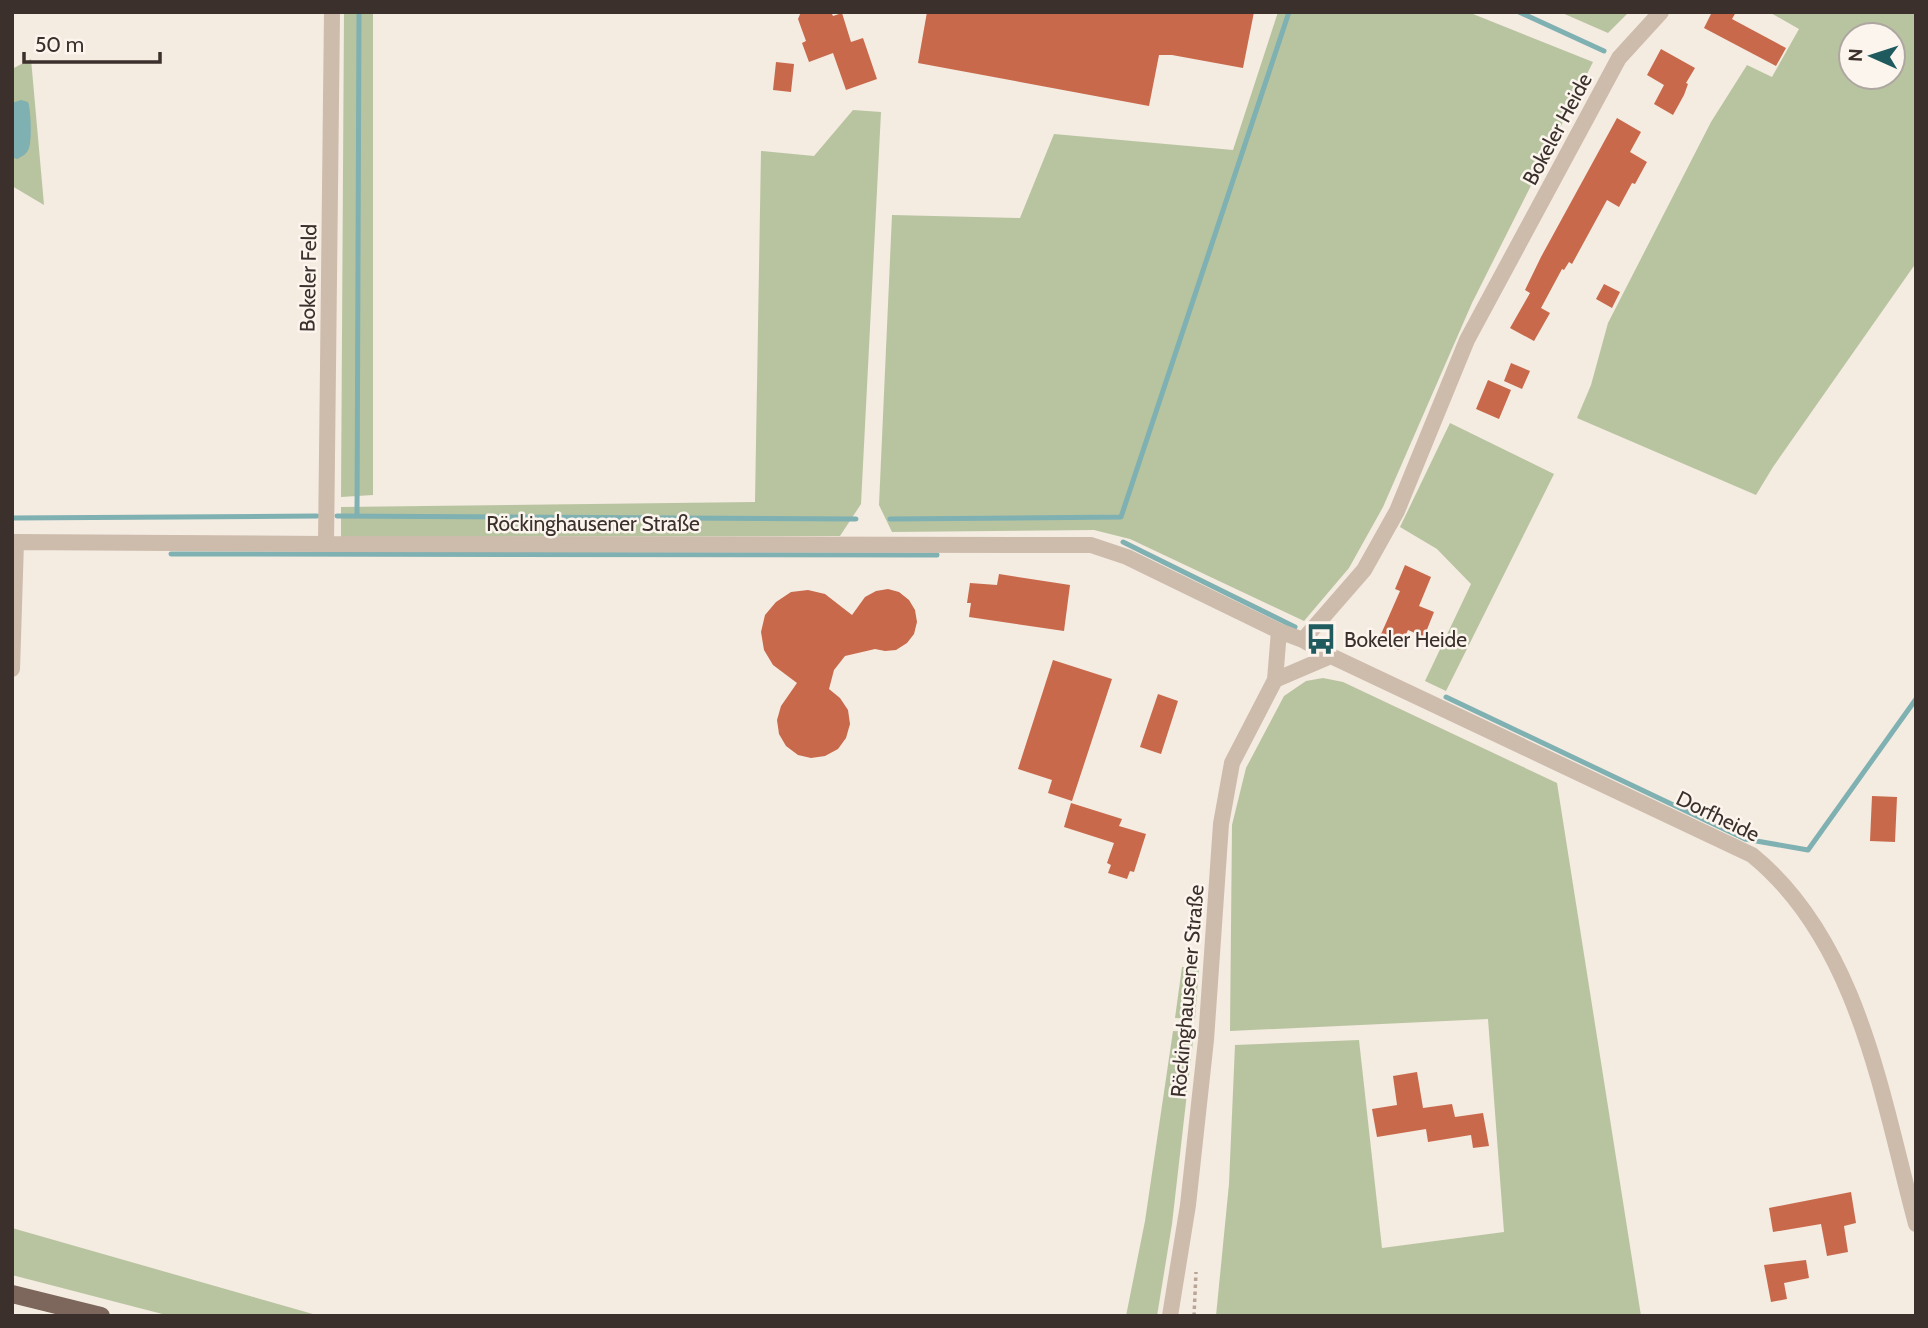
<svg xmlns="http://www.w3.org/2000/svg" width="1928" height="1328" font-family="Cabin,sans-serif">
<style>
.green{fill:#b8c4a0;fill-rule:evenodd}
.water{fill:#7fb0b2}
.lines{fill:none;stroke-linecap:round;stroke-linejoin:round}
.stream{stroke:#7fb0b2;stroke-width:5}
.building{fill:#c8694b}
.path{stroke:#b9a596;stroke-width:3.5;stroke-dasharray:3.5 3.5;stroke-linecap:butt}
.minor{stroke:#cdbbac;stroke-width:16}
.primary{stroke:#7d675c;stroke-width:18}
.labels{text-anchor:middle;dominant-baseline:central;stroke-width:5;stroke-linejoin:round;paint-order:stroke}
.street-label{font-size:21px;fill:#3b302b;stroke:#fbf5ee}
.poi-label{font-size:21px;fill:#3b302b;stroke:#fbf5ee;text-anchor:start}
</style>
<rect width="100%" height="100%" fill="#f4ebe1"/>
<path class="green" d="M344,12h29v483l-32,2z
M1278,12h190l125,50 -121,241 -89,204 -34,61 -45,53 -174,-82 -36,-9 -202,2 -13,-27 13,-290 128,3 34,-84 179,16z
M1560,12h69l-21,21z
M1769,12h147v251l-143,204 -17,28 -179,-77 14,-33 17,-62 103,-201 36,-57 25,12 27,-48zM1851,35h42v42h-42z
M31,59l13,146 -32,-19v-117z
M853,110l28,2 -20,392 -21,32 -499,1v-30l414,-5 6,-351 53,5z
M1450,423l104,51 -108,217 -21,-10 46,-97 -34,-35 -37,-22z
M1323,678l20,4 214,101 84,533h-425l13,-132 6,-139 124,-5 23,208 122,-16 -16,-213 -258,12 2,-206 14,-57 38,-72 22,-15z
M1182,967h17l-4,52 -20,-1z
M1173,1031l21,1 -22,192 -15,92h-31l19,-95z
M12,1228l308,88h-150l-158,-41z"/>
<path class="water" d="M21,100l7,2c3,7 4,39 1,46 -2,6 -6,8 -12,11l-5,-2v-54z"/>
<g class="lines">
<path class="stream" d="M1519,12l85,39
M357,515l2,-503
M337,516l519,3
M12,518l305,-2
M890,519l231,-2 168,-505
M1123,542l172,85
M171,554l766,1
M1446,697l299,142 63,11 108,-151"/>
</g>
<path class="building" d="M801,12h30l2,4 9,-3 9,29 12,-4 14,41 -31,11 -13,-37 -24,9 -7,-19 4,-2 -8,-22z
M927,12h327l-11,56 -71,-13h-13l-10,51 -231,-43z
M1712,12h24l-4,7 54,29 -10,18 -72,-38z
M1661,49l34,19 -9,15 2,1 -4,11 -11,20 -19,-11 10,-19 -17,-10z
M776,62l18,2 -3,28 -18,-2z
M1617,118l24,14 -11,20 17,10 -12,22 -3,-1 -13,24 -12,-7 -35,64 -3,-2 -5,8 -2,-1 -21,39 9,5 -16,28 -24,-13 20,-35 -5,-3 16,-33z
M1604,284l16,8 -8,16 -16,-9z
M1511,363l19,8 -8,18 -18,-8z
M1488,380l23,10 -12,29 -23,-10z
M1405,565l26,12 -12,29 15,6 -10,25 -16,-7 -9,20 -21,-9 22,-50 -5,-2z
M999,574l71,11 -6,46 -95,-14 2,-14h-4l3,-20 27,2z
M888,589l11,3 10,8 6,10 2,12 -3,12 -7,9 -11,7 -11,1 -10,-2 -30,7 -11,14 -5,19 11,9 8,12 2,14 -4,14 -8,11 -13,7 -14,2 -13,-3 -12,-9 -7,-12 -2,-14 4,-14 16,-23 -24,-18 -9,-15 -3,-18 4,-17 11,-13 15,-10 17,-2 17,4 27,21 13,-18 11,-6z
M1053,660l59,19 -40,122 -24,-8 4,-13 -34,-11z
M1158,694l20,7 -17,53 -21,-7z
M1872,796l25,1 -2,45 -25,-1z
M1071,803l51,16 -3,7 27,8 -12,38 -4,-1 -3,8 -19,-6 3,-8 -4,-2 7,-20 -50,-16z
M1417,1072l6,36 29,-4 3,13 28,-4 6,33 -16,2 -2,-13 -43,7 -2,-13 -49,8 -5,-28 25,-4 -4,-29z
M1851,1192l5,31 -12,3 4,26 -21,4 -6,-32 -48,8 -4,-24z
M1806,1260l3,18 -25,5 3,16 -16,3 -7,-37z"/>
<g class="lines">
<path class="path" d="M1194,1316l2,-44"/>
<path class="minor" d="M12,542l314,2 765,1 36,12 152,74 24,9 28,16 421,199c107,87 130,243 164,369
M326,544l6,-532
M1303,640l61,-70 33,-59 70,-171 152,-282 42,-46
M12,669l4,-127
M1275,680l56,-24
M1170,1316l18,-111 18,-165 15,-216 11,-61 43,-83 4,-49"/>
<path class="primary" d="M12,1294l89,22"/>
</g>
<defs>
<symbol id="bus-bare" viewBox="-9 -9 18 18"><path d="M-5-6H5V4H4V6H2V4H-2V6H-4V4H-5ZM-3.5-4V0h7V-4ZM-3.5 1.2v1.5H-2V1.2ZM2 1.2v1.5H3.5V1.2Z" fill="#1f5a5e" stroke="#fbf5ee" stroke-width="2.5" paint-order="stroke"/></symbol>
</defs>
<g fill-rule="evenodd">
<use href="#bus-bare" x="1299" y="617" width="44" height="44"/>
</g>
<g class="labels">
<g class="street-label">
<text transform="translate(1557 129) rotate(-62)">Bokeler Heide</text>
<text transform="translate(308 278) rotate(-89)">Bokeler Feld</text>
<text x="593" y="523">Röckinghausener Straße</text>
<text transform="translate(1718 816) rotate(26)">Dorfheide</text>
<text transform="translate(1187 991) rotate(-85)">Röckinghausener Straße</text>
</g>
<g class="poi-label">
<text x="1344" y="639">Bokeler Heide</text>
</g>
</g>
<rect width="1928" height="1328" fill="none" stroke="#3b302b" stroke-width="28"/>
<g transform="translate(1872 56) rotate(273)"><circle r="33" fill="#fbf5ee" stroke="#aea6a0" stroke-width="2"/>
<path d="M0-5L12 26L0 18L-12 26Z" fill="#1f5a5e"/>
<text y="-10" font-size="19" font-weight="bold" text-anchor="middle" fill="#3b302b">N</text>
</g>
<path d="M24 52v10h136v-10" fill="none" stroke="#3b302b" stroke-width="3.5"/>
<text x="35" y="52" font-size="21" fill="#3b302b" stroke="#fbf5ee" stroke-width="5" paint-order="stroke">50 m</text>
</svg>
